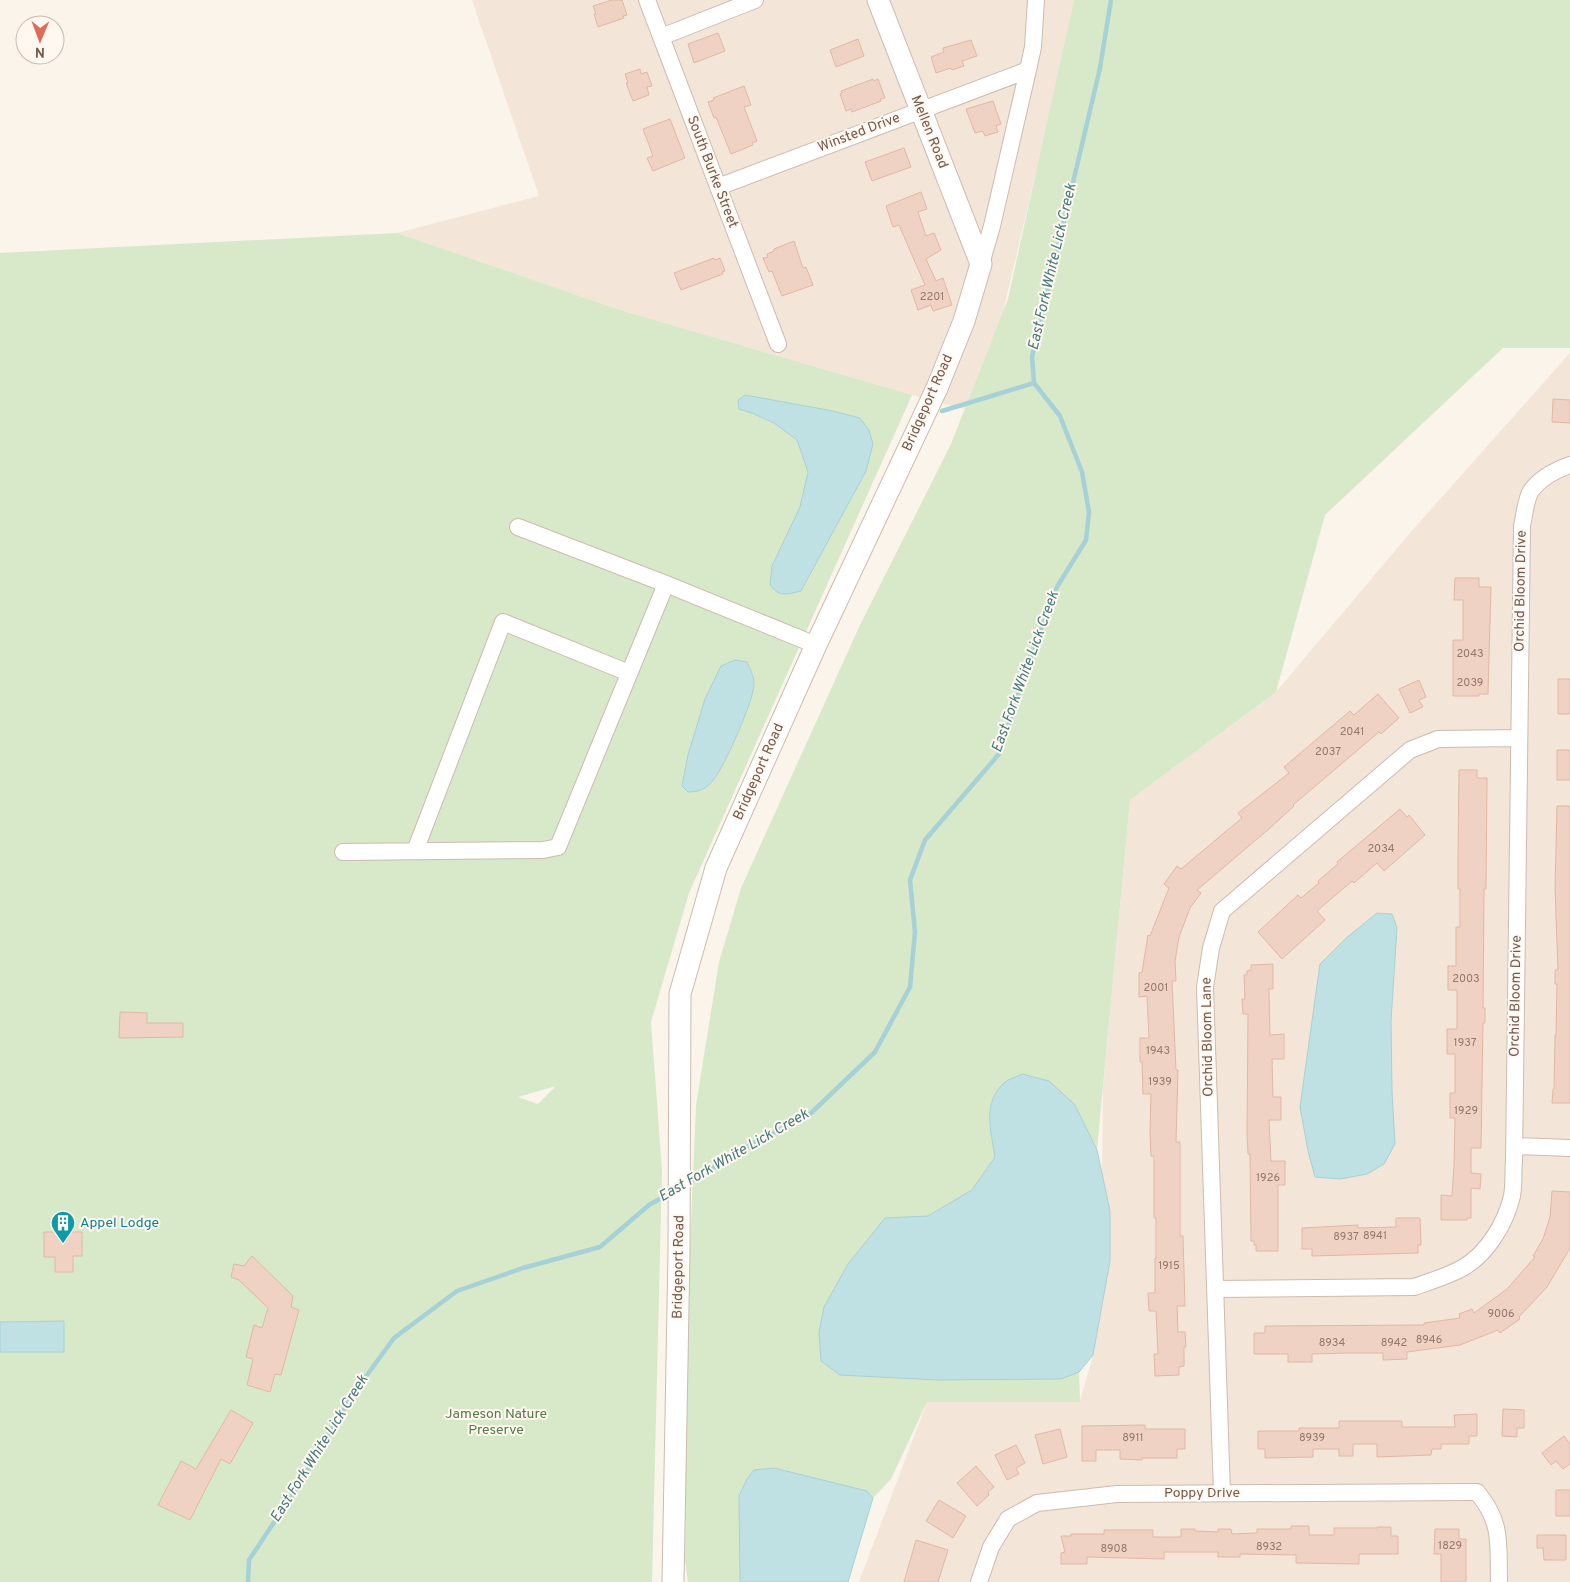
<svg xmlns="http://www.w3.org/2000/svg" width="1570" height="1582" font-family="Overpass,sans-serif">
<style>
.residential{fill:#f3e5d8}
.green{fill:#d7e9c8;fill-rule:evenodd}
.water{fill:#bfe1e4;stroke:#a6d1d6}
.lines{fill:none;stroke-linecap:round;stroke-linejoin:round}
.stream{stroke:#a6d1d6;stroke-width:4.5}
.building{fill:#efd2c3;stroke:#e1b8a4}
.minor-casing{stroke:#cdbbb0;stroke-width:18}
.tertiary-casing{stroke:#cdbbb0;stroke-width:23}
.minor{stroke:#fff;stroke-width:16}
.tertiary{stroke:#fff;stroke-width:21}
.labels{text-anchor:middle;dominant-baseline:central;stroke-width:4;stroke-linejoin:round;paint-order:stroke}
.number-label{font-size:11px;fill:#94786b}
.street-label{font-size:14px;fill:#755a4e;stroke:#fef8f0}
.culture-label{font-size:14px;fill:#0d838f;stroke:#fef8f0;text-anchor:start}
.park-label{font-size:14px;fill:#597a47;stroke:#fef8f0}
.water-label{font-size:15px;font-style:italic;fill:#46797f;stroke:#fef8f0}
</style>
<rect width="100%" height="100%" fill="#fbf4ea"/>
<path class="residential" d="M472,0h602l-26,120 -45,192 -38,97 -53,-14 -292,-85 -223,-77 142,-37z
M1570,353v1229h-711l68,-180 153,-1 13,-46 9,-183 1,-83 27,-289 146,-108 134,-159z"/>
<path class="green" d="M1074,0h496v348h-67l-178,167 -49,177 -146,108 -33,350 -22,-45 -80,52 -23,33 -44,26 -43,2 -45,157 239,-3 1,30h-153l-36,77 -18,19 -6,-7 -93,-23 -20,2 -15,26 1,86h-52l-3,-22 3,-265 8,-190 23,-143 22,-74 119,-263 91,-181 57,-145z
M397,233l223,77 292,85 -223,498 -38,129 11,148 -10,412h-652v-1329zM556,1086l-18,18 -20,-7z"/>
<path class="water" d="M745,395l88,16 27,7 9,12 4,14 -7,27 -65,120c-14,3 -21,7 -31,-6l2,-19 28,-59 8,-35 -11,-32 -23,-17 -22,-10 -13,-4 -1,-9z
M735,660l12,2c3,7 7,14 7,22 1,13 -30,84 -40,95 -7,10 -15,13 -26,13l-6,-6 6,-31 17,-56 16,-33z
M1377,913l15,1 5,14 -6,93 1,71 3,52 -11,20 -17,10 -27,5 -25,-2 -7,-26 -8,-44 20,-143 25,-25z
M1022,1074l27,7 26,24 22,45 13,61v50l-17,94 -14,17 -18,7 -123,1 -98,-5 -19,-14 -2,-29 5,-25 24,-43 37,-46 43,-2 44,-26 23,-33c-4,-26 -13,-54 9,-74 4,-4 13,-6 18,-9z
M64,1321v31h-64v-30z
M774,1468l93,23 6,7 -25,84h-108l-1,-86 8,-17 7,-9z"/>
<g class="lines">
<path class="stream" d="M942,411l92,-28
M685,1185l72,-44 52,-26 66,-63 35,-65 5,-55 -5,-52 15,-40 74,-86 32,-99 26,-68 29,-47 3,-28 -7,-40 -22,-56 -26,-33 -2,-26 68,-289 11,-68
M248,1582l1,-22 53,-80 49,-83 43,-59 63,-47 66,-23 77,-21 49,-42 23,-13"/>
</g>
<path class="building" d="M612,0h10l5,15 -4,1 1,2 -26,9 -4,-13h2l-3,-8z
M718,33l7,18 -31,12 -6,-19z
M858,39l6,17 -28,11 -6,-17z
M971,40l6,16 -15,5 2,5 -12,4 -1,-2 -15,5 -5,-16 13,-5 -1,-4z
M640,69l1,5 6,-2 5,14 -5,1 2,8 -16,6 -7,-18h2l-3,-9z
M873,79l1,2 4,-2 7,19 -5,1 1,2 -29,11 -1,-3 -5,2 -6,-17 2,-1 -1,-2z
M744,86l7,19 -7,2 13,34 -5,2 1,2 -22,9 -15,-37 -2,1 -6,-16 6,-2 -1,-2z
M993,101l8,23 -5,2 2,6 -13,4 -2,-5 -8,2 -9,-24z
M670,119l15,39 -32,13 -6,-13 6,-2 -10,-27z
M904,148l7,19 -39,14 -7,-19z
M921,192l6,17 -9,3 8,24 8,-3 7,17 -15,9 10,22 7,-3 9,27 -19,6 -2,-6 -13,5 -7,-20 14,-5 -26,-60 -6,2 -7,-21z
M794,241l9,27 3,-1 7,18 -31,11 -10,-25 -3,1 -6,-14 5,-1 -1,-3 7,-3v-2z
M714,258l1,2 5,-2 5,13 -3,1 1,2 -42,16 -7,-17z
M1553,399l17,1v23l-18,-1z
M1455,578h24v9h12l-3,107h-9v2h-26v-56h10v-40h-9z
M1558,679h12v35h-12z
M1419,680l7,17 -7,3 4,7 -13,6 -11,-24z
M1378,694l21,24 -18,16 -2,-2 -86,73 1,1 -24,22 -73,62 4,3 -11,15 -11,29 -4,24 1,20h-4l4,89h2l-2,72h4v94h3l2,70h-8l1,26h7l1,15h-2v19l-5,1v8l-24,1 -1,-22h4l-2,-43h-7l-1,-18h7v-35h1v-40h-2v-62h-3l-1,-24 1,-38h-8l-1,-32h-2v-24h9l-2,-42 -8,1v-24l3,-1 6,-37 2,1 19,-48 -5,-4 13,-18 4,3 61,-51 -4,-5 51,-40 -5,-6 66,-56 4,4z
M1557,750h13v30h-13z
M1459,770h18v8h10l-1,111h-2l-1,119h2v15h-2l-2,125h-10v25l10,1 -1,15 -9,-1v30h-4v2h-26v-25l11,1 2,-30 1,-48h-5v-25h5v-39h-8v-25h10v-39h-9v-24h8v-39h4v-38h-2v-30z
M1557,806h13v297h-18l1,-14h1l1,-54h1l1,-51h-2v-14h3l-3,-81z
M1400,809l7,8 2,-2 16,20 -41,36 -7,-8 -23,20 -2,-2 -35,30 8,9 -43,39 -24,-27 40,-37 3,3 18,-15 -1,-2 20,-17 -1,-2z
M1273,964v25h-4l1,46 14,-1v25h-12l1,38h8v23h-12l2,41h14v24h-7v66h-22v-6h-2v-4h-3l-1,-87h-2l-1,-21 1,-119h-5l-1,-15h3l-1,-24h3v-4l4,-1v-5z
M120,1012l27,1v10h36v14l-64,1z
M1552,1191l18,1v56l-23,39 -28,30 1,2 -20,14 -2,-3 -38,15 -53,7v7l-24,1v-7h-33l-38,1v8h-24v-8h-34v-21h11v-7l159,-1v-2l36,-5 -1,-4 13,-5 2,4 33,-24 28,-32 -2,-1 10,-17 7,-22z
M1396,1218h24l1,27h-3v8l-106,3v-7h-10v-21l56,-3v3l38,-1z
M54,1226h18v6h10v24h-9v16h-18v-15h-11v-25h10z
M252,1256l41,40 -2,11 8,3 -18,65 -6,-1 -5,18 -23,-7 6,-26 -7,-2 8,-32 8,3 6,-20 -29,-28 -8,-3 3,-13 10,2z
M1503,1409l21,1v18h-7v9l-15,-1z
M231,1410l22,13 -23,41 -9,-5 -31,61 -32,-15 23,-44 15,8z
M1477,1414v22h-8v8h-28v5h-9l-1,6 -54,2v-13h-24v12h-14v-7h-26v8l-48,1v-9h-7v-18h41v-3h40v-7h63v6h53l-1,-12z
M1145,1425v4h40v20h-8v9h-35v2l-22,-1v-9h-24v11h-14v-35z
M1060,1429l7,28 -24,7 -8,-29z
M1564,1436l6,8v20l-7,5 -7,-8 -5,4 -9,-12z
M1016,1445l9,18 -9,5 3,6 -12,6 -12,-25z
M976,1466l18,21 -6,5 1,3 -12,11 -20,-23z
M1556,1490h14v26h-14z
M939,1500l27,16 -13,22 -27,-17z
M1291,1526h18v9h25v-7h43v-1h14v9h7v18h-39v10l-63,-1v-8l-56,-1v3h-22v-5h-54v7l-77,-2v7h-26v-11l4,-1 -4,-16h10v-2h33v-4h49v7h28v-8h14v2l23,1v-3h13l1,5 25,-1v-4h34z
M1435,1529h24v10h7v43h-25v-28h-7z
M1537,1535h29v25h-22l-1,-12h-6z
M916,1540l32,10 -10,32h-34z"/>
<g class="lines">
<defs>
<path id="minor" d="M647,0l131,344
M661,37l94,-37
M718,187l310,-117
M981,264l11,-38 36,-156 5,-23 3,-47
M518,527l148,57 150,61
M415,851l88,-229 126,51
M343,852l200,-2 15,-3 108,-263
M1514,1146l56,2
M1215,1289l199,-2c17,-6 35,-11 50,-20 24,-14 42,-45 48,-71 2,-11 1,-24 2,-35l8,-635c2,-9 4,-28 9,-35 9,-13 25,-21 39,-26
M1222,1493l-17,-506 6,-39 11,-37 188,-161 28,-11 81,-1
M979,1582l12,-35 17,-28 29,-16 80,-9 354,-2h6c26,31 21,53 22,90"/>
<path id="tertiary" d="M673,1582l6,-331 1,-257 36,-126 100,-223 121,-257 27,-67 17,-57 -103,-264"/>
</defs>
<use href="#minor" class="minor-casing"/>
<use href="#tertiary" class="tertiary-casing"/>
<use href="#minor" class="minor"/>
<use href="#tertiary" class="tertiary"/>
</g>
<defs>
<symbol id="building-pin" viewBox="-11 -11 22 30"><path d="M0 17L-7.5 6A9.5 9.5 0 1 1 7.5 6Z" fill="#0f9aa8" stroke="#fef8f0"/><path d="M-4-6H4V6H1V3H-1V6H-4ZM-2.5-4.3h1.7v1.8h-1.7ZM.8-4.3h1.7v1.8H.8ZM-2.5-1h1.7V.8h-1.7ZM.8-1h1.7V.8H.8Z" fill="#fff"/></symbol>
</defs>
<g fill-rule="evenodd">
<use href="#building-pin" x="49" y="1209" width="28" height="38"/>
</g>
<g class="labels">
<g class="number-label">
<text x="932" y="297">2201</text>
<text x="1470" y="654">2043</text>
<text x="1470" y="683">2039</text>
<text x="1352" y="732">2041</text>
<text x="1328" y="752">2037</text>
<text x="1381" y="849">2034</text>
<text x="1466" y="979">2003</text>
<text x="1156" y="988">2001</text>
<text x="1465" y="1043">1937</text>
<text x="1158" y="1051">1943</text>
<text x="1160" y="1082">1939</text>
<text x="1466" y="1111">1929</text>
<text x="1268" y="1178">1926</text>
<text x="1375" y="1236">8941</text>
<text x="1346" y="1237">8937</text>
<text x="1169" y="1266">1915</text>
<text x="1501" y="1314">9006</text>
<text x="1429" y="1340">8946</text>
<text x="1332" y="1343">8934</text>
<text x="1394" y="1343">8942</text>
<text x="1133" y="1438">8911</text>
<text x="1312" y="1438">8939</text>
<text x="1450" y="1546">1829</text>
<text x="1269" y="1547">8932</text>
<text x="1114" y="1549">8908</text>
</g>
<g class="street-label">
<text transform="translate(929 132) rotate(68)">Mellen Road</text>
<text transform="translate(859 133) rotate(-21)">Winsted Drive</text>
<text transform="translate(712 172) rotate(69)">South Burke Street</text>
<text transform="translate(928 403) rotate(-66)">Bridgeport Road</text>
<text transform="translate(1521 591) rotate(-89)">Orchid Bloom Drive</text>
<text transform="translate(759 772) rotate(-66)">Bridgeport Road</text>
<text transform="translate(1516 996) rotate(-89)">Orchid Bloom Drive</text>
<text transform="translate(1208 1037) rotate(-91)">Orchid Bloom Lane</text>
<text transform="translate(679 1267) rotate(-89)">Bridgeport Road</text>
<text x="1202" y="1493">Poppy Drive</text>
</g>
<g class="culture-label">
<text x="80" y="1223">Appel Lodge</text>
</g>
<g class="park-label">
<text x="496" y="1414">Jameson Nature<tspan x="496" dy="16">Preserve</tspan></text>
</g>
<g class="water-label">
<text transform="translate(1053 267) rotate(-77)">East Fork White Lick Creek</text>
<text transform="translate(1026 672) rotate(-70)">East Fork White Lick Creek</text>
<text transform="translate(734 1156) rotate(-30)">East Fork White Lick Creek</text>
<text transform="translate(320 1449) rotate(-58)">East Fork White Lick Creek</text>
</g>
</g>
<g transform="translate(40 40) rotate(181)"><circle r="24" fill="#fef8f0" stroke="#c7b9af"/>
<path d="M0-4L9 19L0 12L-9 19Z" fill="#dd6d57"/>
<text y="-8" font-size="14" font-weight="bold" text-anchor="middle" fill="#755a4e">N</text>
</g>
</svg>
